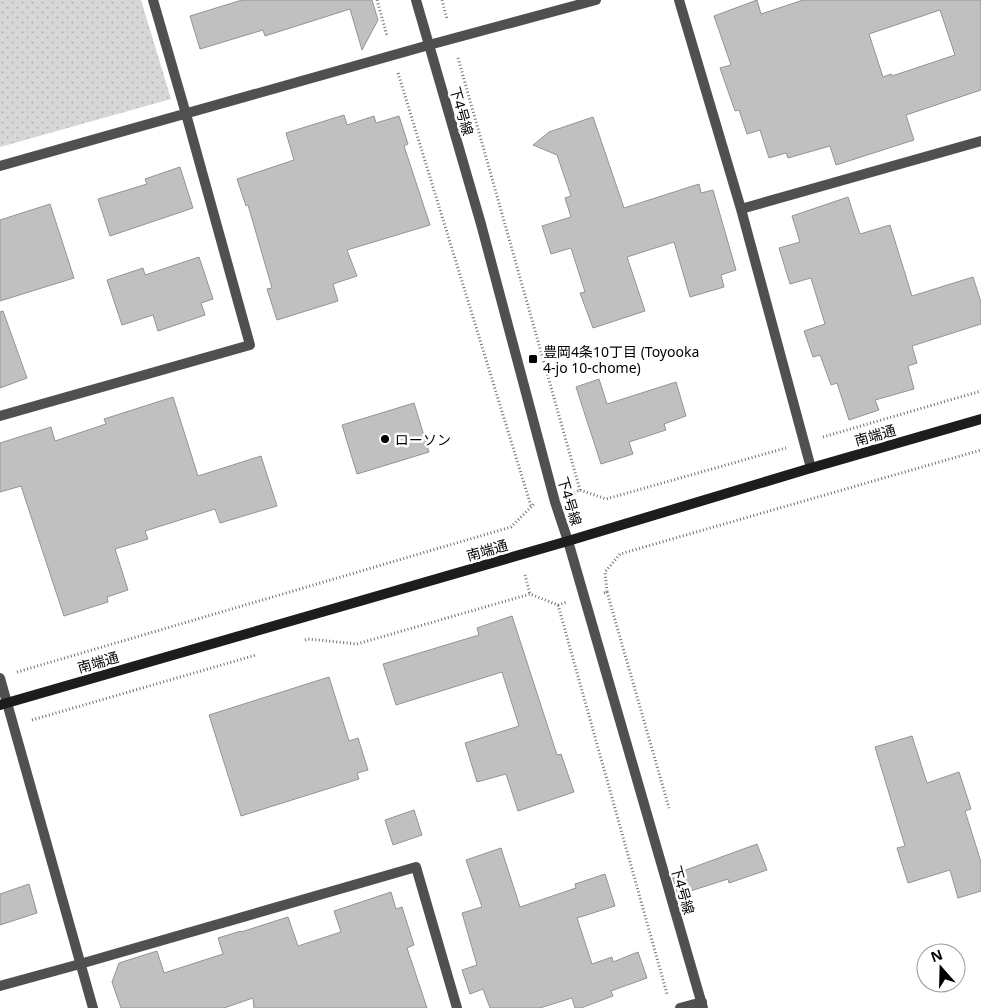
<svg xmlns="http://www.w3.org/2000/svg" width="981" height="1008" font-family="'Noto Sans','Noto Sans JP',sans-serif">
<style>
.green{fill:url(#green-dots)}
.building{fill:#c0c0c0;stroke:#949494;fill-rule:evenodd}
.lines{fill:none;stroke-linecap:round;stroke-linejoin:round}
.path{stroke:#727272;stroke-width:3;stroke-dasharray:1 2.5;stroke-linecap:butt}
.minor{stroke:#505050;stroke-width:10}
.tertiary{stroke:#505050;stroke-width:10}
.secondary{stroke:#1d1d1d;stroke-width:10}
.poi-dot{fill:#000;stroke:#fff;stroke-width:2}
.labels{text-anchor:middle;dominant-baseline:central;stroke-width:5;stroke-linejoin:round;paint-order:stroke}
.street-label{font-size:14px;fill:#000;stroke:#fff}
.poi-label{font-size:14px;fill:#000;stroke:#fff;text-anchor:start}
</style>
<defs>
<pattern id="green-dots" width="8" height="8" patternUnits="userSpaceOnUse" patternTransform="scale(1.25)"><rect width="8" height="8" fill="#d7d7d7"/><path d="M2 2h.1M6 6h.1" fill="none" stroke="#b7b7b7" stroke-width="1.8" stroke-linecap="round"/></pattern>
</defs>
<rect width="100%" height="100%" fill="#fff"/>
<path class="green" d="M0,0h141l30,99 -171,48z"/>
<path class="building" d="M242,0h130l6,20 -16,30 -12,-41 -85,27 -2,-6 -63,19 -10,-33z
M757,0l4,14 42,-14h178v90l-75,25 8,25 -78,25 -6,-19 -42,12 -2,-5 -17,5 -9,-28 -13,4 -8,-24 -4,1 -15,-43 11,-3 -17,-49zM940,10l15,45 -63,21 -1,-2 -8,3 -14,-43z
M344,115l3,10 27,-9 2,7 23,-7 9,28 -4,2 26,79 -83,25 10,26 -24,8 5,17 -61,19 -10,-31 5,-1 -24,-83 -2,1 -9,-27 57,-19 -8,-27z
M593,117l31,91 75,-24 2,9 12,-3 23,80 -15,5 3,12 -34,10 -16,-55 -47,15 18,54 -52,17 -13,-35 5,-1 -14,-44 -20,6 -9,-28 29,-9 -6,-19 6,-2 -14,-41 -24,-10 16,-13z
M180,167l13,41 -83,28 -12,-37 49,-15 -2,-5z
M848,197l12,37 30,-9 22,71 61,-19 8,25v22l-69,22 5,17 -9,3 6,23 -39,11 4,10 -30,10 -12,-37 -6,2 -11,-30 -7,2 -9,-26 21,-7 -14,-46 -21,6 -11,-36 21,-6 -8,-26z
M50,204l24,74 -74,23v-81z
M199,257l14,42 -12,4 4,12 -47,16 -5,-16 -31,10 -15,-45 36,-12 2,7z
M3,311l24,67 -27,10v-76z
M599,379l8,25 69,-22 10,34 -22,8 2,6 -37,12 4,12 -32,10 -25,-77z
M173,397l25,79 63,-20 16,50 -57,17 -5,-14 -70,22 3,8 -33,10 13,41 -21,7 1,5 -44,14 -43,-130 -21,6v-49l51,-16 4,14 51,-17 -2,-5z
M414,403l15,49 -72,22 -15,-49z
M512,616l45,139 4,-1 13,38 -56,19 -12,-37 -29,8 -12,-39 54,-17 -17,-54 -106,33 -13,-41 96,-29 -2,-7z
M329,677l20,64 9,-3 10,32 -11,3 2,6 -118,37 -32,-101z
M912,736l15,47 32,-11 12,37 -6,2 16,51v29l-23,7 -8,-28 -42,13 -11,-35 8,-2 -30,-99z
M414,810l8,25 -29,10 -8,-25z
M757,844l10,26 -38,13 -1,-4 -50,16 -6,-20z
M501,848l19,59 56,-19 -1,-4 30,-10 10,32 -38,12 15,46 20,-7 1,5 25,-10 9,26 -36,13 2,5 -32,12h-6l-3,-10 -32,10h-50l-7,-19 -13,5 -8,-24 15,-5 -15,-52 20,-6 -16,-47z
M29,884l8,29 -37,12v-31z
M391,892l5,17 6,-2 12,38 -7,3 20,60h-173l-1,-10 -29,10h-103l-9,-26 7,-19 38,-12 7,22 59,-19 -5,-16 23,-7v1l47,-15 10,29 43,-14 -7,-21z"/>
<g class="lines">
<path class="path" d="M377,0l10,36
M442,0l5,19
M458,58l122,432
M398,73l133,433
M823,437l158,-46
M574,493l6,-3 26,9 180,-51
M525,575l5,19
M607,592l62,216
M604,593l3,-1 -2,-20 15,-18 361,-104
M558,605l109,389
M305,640l3,-1 49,5 173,-50 28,11 9,-3
M17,672l494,-145 24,-24
M32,720l224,-65"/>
<path class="minor" d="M679,0l62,209 70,259
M0,166l429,-121 167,-45
M741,209l240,-68
M0,416l250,-71 -64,-231 -33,-114
M0,678l93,330
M0,986l80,-22 336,-97 41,141
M680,1008l22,-6"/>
<path class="tertiary" d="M416,0l65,224 74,278 13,39 135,467"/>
<path class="secondary" d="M0,705l568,-164 243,-73 170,-49"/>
</g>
<g class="poi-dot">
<rect x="528" y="354" width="10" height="10" rx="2.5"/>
<circle cx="385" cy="439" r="5"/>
</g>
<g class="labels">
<g class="street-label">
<text transform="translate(462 111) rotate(74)">下4号線</text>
<text transform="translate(875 435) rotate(-16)">南端通</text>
<text transform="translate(570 501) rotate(73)">下4号線</text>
<text transform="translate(487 550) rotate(-16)">南端通</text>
<text transform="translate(98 662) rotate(-16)">南端通</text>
<text transform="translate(683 890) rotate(74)">下4号線</text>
</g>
<g class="poi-label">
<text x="543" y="351">豊岡4条10丁目 (Toyooka<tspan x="543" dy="16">4-jo 10-chome)</tspan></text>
<text x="395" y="439">ローソン</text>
</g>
</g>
<g transform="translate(941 968) rotate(340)"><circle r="24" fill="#ffffff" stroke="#999999"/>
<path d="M0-4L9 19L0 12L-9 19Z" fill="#000000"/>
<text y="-8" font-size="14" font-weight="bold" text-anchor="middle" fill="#000000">N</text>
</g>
</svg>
